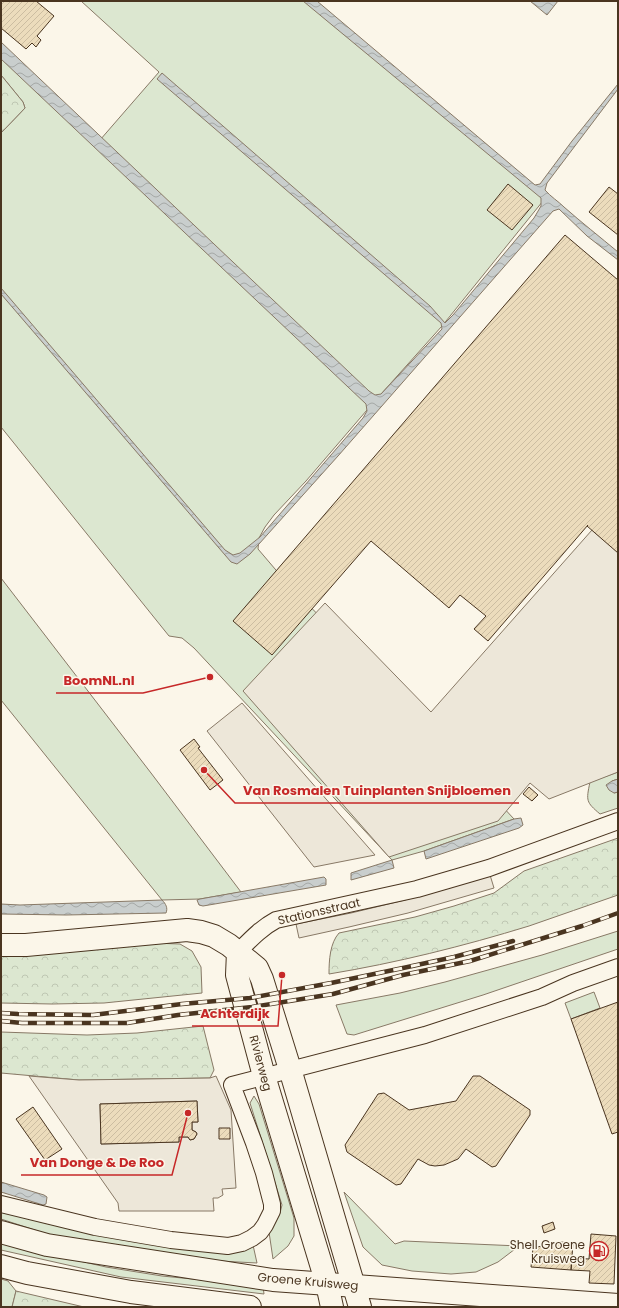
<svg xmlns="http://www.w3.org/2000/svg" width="619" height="1308" font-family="Poppins,sans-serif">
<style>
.green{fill:#dce7d0;stroke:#887966}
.forest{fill:url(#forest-crowns);stroke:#887966}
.parking{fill:#ede7d9;stroke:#887966;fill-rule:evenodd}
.water{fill:url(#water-waves);stroke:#887966}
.building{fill:url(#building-hatch);stroke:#4a3520}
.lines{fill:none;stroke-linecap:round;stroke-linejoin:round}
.street-casing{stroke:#4a3520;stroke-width:18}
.secondary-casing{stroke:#4a3520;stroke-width:24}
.primary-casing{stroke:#4a3520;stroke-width:24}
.street{stroke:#fbf6e9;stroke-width:16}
.secondary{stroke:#fbf6e9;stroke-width:22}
.primary{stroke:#fbf6e9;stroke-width:22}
.rail-casing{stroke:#4a3520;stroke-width:4.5}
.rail{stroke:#fbf6e9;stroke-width:3;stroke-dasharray:9;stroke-linecap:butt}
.labels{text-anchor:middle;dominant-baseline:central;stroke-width:3;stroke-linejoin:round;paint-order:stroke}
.street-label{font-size:12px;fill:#4a3520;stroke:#fbf6e9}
.poi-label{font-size:12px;fill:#4a3520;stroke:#fbf6e9;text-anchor:end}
.leader{fill:none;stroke:#c62828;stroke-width:1.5}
.callout-dot{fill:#c62828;stroke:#fbf6e9;stroke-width:1.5}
.callout-label{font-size:13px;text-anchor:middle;font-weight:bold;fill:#c62828;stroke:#fbf6e9;stroke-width:3;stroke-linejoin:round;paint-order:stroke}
</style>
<defs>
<pattern id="forest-crowns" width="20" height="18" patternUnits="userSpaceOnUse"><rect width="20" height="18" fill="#dce7d0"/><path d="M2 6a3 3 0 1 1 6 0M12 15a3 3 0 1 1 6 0" fill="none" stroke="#bec7b2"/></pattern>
<pattern id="water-waves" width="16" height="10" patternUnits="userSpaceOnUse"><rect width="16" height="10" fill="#c9cecd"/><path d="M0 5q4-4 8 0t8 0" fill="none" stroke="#a5a8a6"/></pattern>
<pattern id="building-hatch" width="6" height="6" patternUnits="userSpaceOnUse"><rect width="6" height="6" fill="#ecdcbc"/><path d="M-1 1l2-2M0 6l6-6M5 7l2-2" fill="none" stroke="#ccbda1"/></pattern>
</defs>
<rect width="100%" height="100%" fill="#fbf6e9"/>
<path class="green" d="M81,1h234l232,195 -105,130 -69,77 -67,78 -32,34 -9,12 -6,11 -1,11 29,34 147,150 80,86 -90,32 -32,9 -198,-212 -12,-10 -13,-2 -168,-209v-294l24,-25 -2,-6 -22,-27v-30l99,95 59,-68z
M1,578l150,195 90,119 -41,7 -38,1 -161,-200z
M618,772v7l-6,2 2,12 4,-1v16l-18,6c-14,-12 -14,-13 -10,-32z
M618,931v18l-135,46 -129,40 -7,-1 -11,-29 64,-12 45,-11 97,-27z
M594,992l6,16 -29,11 -6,-16z
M254,1096l5,8 35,114v18l-6,10 -15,13 -4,-27 11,-19 2,-8 -32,-102z
M344,1192l51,52 9,-3 115,5 -21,16 -22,10 -25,2 -39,-3 -30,-6 -19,-18z
M1,1211l101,25 125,18 16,-4 10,-5 4,18 -56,-3 -151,-25 -49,-16z
M1,1241l26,8 79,18 56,9 101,10 1,8 -143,-17 -120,-27z
M1,1279l7,2 8,10 -4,16h-11z"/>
<path class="forest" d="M1,75l22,27 2,6 -24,25z
M618,838v57c-30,10 -59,21 -89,31 -65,20 -133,37 -200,48 0,-14 1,-31 10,-41l76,-16 39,-11 40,-13 30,-22z
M152,943l28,1 12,7 9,16 1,26 -98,10 -52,1 -51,-1v-51z
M203,1026l11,44 -4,8 -131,2 -78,-7v-41l86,3 50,-2z
M16,1291l68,16h-72z"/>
<path class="parking" d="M592,530l26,22v220l-69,27 -19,-16 -32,38 -109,36 -146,-166 82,-88 106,109z
M242,703l133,152 -61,12 -107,-136z
M490,875l4,13 -86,25 -59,14 -50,11 -3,-14 55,-11 54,-13z
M29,1076l50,4 131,-2 6,-2 15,34 5,78 -14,1 1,6 -5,3h-5l1,13h-95l-1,-8zM197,1101l1,21h-6v8l4,2 1,2 -3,5 -4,1 -2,-3h-9v5l-78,2 -1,-40z"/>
<path class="water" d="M303,1h14l218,184 5,-1 32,-43 46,-57v5l-71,94 -2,7c6,7 13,11 19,17 17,15 36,30 54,45v8l-31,-24 -28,-27 -6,2 -215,245 -88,98 -13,10 -6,-2 -230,-268v-6l224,262 8,5 7,-2 20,-16 103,-119 4,-7 -1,-7 -365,-345v-17l368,349 6,4 6,-1 61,-65 -1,-6 -284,-244 5,-6 268,233 15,17 8,-8 81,-97 7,-12v-8z
M530,1h28l-11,14z
M618,779v13l-4,1 -5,-3 -3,-5 6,-4z
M521,818l2,7 -4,3 -93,31 -2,-8 90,-32z
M392,860l2,8 -43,12v-7z
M324,877l2,2v6l-123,21 -4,-1 -2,-5 3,-1z
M162,900c4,4 6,8 4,13l-100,2 -65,-1v-10l19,1z
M1,1182l43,13 3,2 -1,7 -3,1 -42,-13z"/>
<path class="building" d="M1,1h35l18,15 -17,20 4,4 -5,7 -4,-4 -6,6 -25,-21z
M508,184l25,21 -21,25 -25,-20z
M609,187l9,7v41l-29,-23z
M565,235l53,45v273l-31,-27 1,-1 -100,116 -14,-12 12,-13 -26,-21 -11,13 -78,-67 -99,114 -39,-34z
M194,739l6,8 -2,1 25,32 -13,10 -30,-40z
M529,787l9,8 -6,6 -9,-7z
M618,1002v130l-6,2 -41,-115z
M473,1076h7l50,34v5l-34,51 -4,1 -26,-18 -8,10 -14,6 -9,1 -6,-1 -11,-6 -17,25 -5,1 -49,-33 -2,-7 33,-51 6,-1 25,17 47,-9z
M197,1101l1,21h-6v8l4,2 1,2 -3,5 -4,1 -2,-3h-9v5l-78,2 -1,-40z
M33,1107l29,42 -17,11 -29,-41z
M219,1128h11v11h-11z
M553,1222l2,7 -11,4 -2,-7z
M591,1234l25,2 -2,48 -25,-1 1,-12 -19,-1 1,-12 17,1z
M560,1242l13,1 -2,27 -40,-3 2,-19z"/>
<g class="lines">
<defs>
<path id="street" d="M238,952c12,-12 23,-24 38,-32l141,-31 72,-21 129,-47
M1,1204l94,23 76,13 57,6 14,-3 10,-5 8,-6 5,-7 7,-14v-7l-8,-31 -10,-30 -22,-58 193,-50 117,-38 31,-14 45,-16"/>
<path id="secondary" d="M1,945h25l161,-15 14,2 13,4 15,9 28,23 5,11 28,90 70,238
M238,952l-1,23 27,101 63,208 5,23"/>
<path id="primary" d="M1,1232l46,13 226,35 345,25
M1,1266l26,7 104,19 119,15"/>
</defs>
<use href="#street" class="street-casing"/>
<use href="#secondary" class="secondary-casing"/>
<use href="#primary" class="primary-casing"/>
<use href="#street" class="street"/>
<use href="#secondary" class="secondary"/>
<use href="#primary" class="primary"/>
<defs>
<path id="rail" d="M1,1013l17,1 75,1 89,-11 68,-6 81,-15 72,-15 51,-11 59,-16
M1,1021l21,2h105l51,-8 74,-8 81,-13 70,-19 67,-14 112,-35 36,-13"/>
</defs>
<use href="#rail" class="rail-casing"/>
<use href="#rail" class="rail"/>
</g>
<defs>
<symbol id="fuel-ring" viewBox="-11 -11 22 22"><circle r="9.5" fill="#fbf6e9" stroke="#c62828" stroke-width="1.5"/><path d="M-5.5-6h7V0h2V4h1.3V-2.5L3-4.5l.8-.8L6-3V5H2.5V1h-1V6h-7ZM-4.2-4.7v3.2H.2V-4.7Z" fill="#c62828"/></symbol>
</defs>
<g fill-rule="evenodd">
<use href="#fuel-ring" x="588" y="1240" width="22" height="22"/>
</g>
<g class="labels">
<g class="street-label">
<text transform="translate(319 911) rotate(-13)">Stationsstraat</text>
<text transform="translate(261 1063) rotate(75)">Rivierweg</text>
<text transform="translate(308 1281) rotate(5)">Groene Kruisweg</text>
</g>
<g class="poi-label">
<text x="585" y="1244">Shell Groene<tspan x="585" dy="14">Kruisweg</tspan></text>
</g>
</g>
<path class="leader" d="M210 677L143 693H56M204 770L235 803H519M282 975L278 1026H192M188 1113L172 1175H21"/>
<g class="callout-dot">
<circle cx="210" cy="677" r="4"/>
<circle cx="204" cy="770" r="4"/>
<circle cx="282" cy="975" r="4"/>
<circle cx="188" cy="1113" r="4"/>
</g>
<g class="callout-label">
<text x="99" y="685">BoomNL.nl</text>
<text x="377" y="795">Van Rosmalen Tuinplanten Snijbloemen</text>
<text x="235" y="1018">Achterdijk</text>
<text x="97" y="1167">Van Donge &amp; De Roo</text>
</g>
<rect width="619" height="1308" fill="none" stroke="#4a3520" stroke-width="4"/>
</svg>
